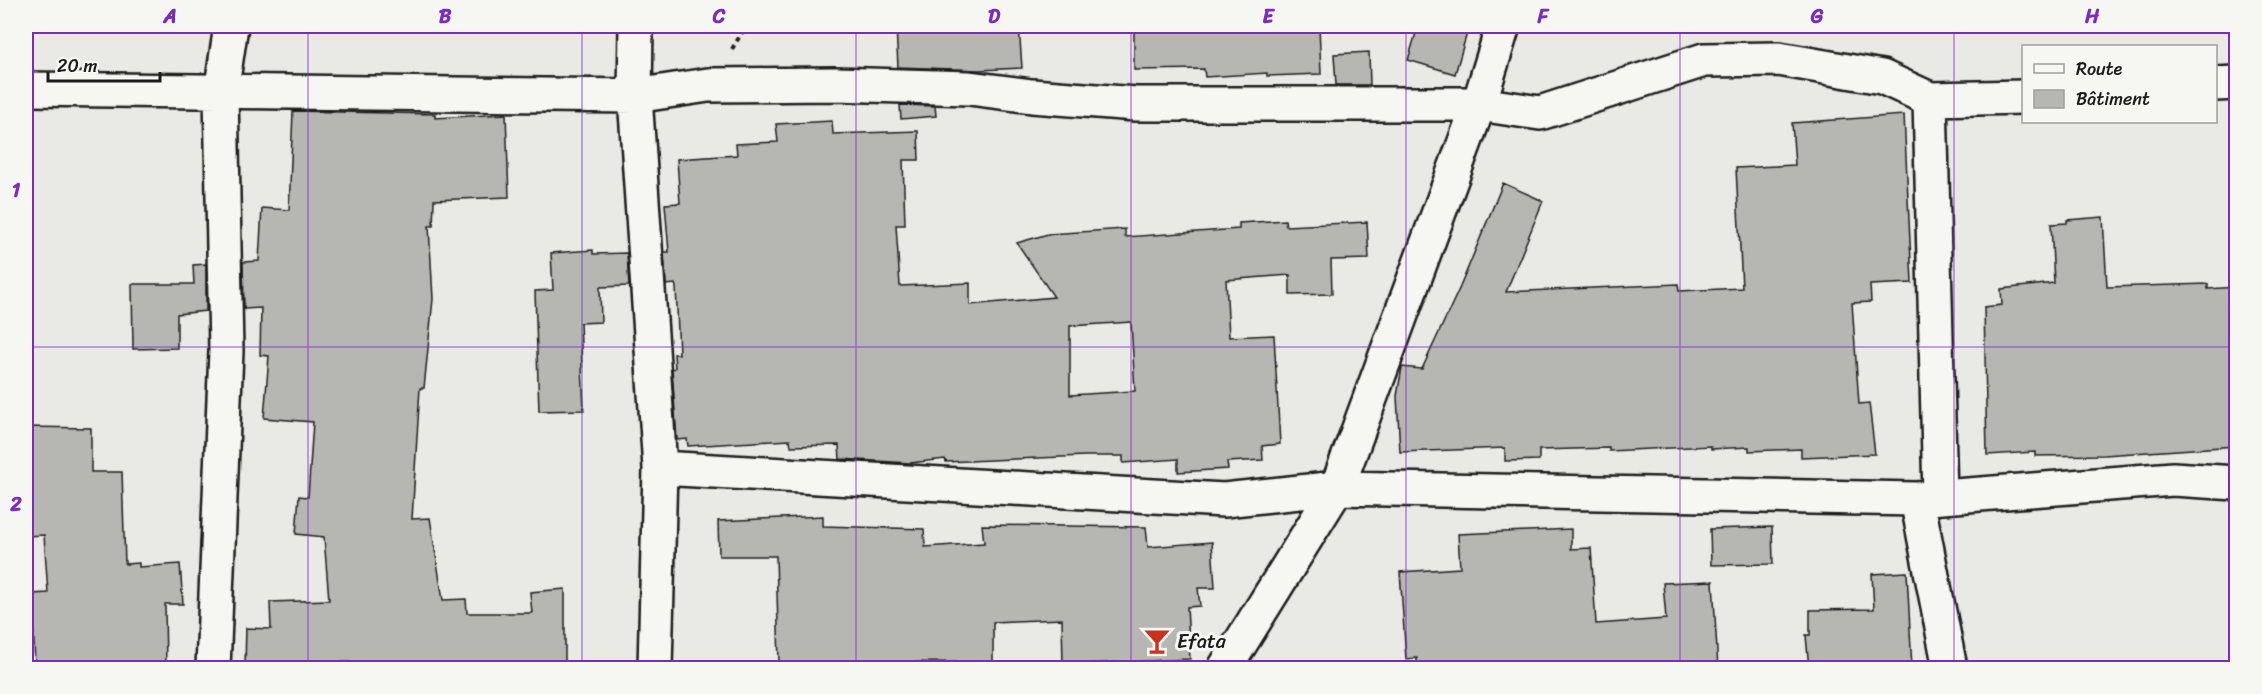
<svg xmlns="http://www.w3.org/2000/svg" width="2262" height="694" font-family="Sriracha,sans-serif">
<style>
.building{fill:#b6b6b3;stroke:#1c1c1c;stroke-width:1.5;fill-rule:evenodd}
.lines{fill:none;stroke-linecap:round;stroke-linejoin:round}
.minor-casing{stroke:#1c1c1c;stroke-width:38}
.path{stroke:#1c1c1c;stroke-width:4;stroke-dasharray:4.5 4.5;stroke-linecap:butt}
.minor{stroke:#f6f6f2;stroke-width:33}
.grid{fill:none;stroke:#7b2cbf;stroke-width:1.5;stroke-opacity:0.55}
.labels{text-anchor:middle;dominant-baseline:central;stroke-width:6;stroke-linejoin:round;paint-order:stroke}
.poi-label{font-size:20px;fill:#1c1c1c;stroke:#f6f6f2;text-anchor:start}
.neatline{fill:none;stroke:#7b2cbf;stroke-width:2}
.grid-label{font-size:20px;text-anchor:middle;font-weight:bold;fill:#7b2cbf}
</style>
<rect width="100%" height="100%" fill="#e9e9e5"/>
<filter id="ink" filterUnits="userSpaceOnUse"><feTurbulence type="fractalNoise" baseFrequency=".0167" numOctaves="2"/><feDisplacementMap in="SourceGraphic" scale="12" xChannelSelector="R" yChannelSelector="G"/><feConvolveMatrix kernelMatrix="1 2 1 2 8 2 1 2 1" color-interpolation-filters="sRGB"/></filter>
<g filter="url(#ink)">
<path class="building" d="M896,26h33v3l90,-3 3,42 -43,2 -81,-3z
M1134,26h185l2,48 -54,2v-3l-62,4 -1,-8 -70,1z
M1418,26h51l-14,48 -47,-14z
M1369,52l1,33h-34l-2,-31z
M900,105l35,1 1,10 -35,3z
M293,111l142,3v4l71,-4 3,83 -75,3 -1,26h-4l4,73 -9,89h-4l-8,131 18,-1 13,82 23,-1 1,14h65l-2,-21 35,-3v80l-216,-3v-4l-104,3 1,-37 25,1 -1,-27 59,-2 -5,-63 -28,-3 3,-38 9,1 5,-75 -49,-4 5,-62 -9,-1 1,-47 -17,1 -1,-47 16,-1 3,-53 27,2z
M1904,115l8,168 -42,2 1,17 -19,1 7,101 10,-1 6,51 -74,3v-8l-52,2v-4l-38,2v-3l-102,5v-3l-70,2v10l-34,1v-13l-105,4 -3,-56 5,-29 20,2 38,-82 43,-104 40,18 -37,91 172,-8 1,7 63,-3 -6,-120 59,-3 -3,-42z
M832,121l1,13 85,-3 1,29h-16l2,65h-9l4,61 70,-3v22l84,-8 -37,-54 31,-9 77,-5v8l114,-8v-6l46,-3 1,6 81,-4 2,37 -38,1 1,34 -42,1v-20l-64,5 3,57 45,-2 6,109 -18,2 1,14 -36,2 1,7 -50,3v-13l-55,4v-7h-38l-139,6 -1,-3 -35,4 -70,-4 -1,-14 -48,1 -1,-6 -102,6 -1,-7 -10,1 -5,-71 3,-1 -1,-14h5l-3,-67 -1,-3 -9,1 -2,-33h5l-4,-48 15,-1 -3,-44 60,-4 -1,-11 42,-2 -2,-18zM1131,322l4,69 -65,4v-69z
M2103,217l4,70 101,-3v5l28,-2v159l-132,9 -69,1v-4l-48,3 -3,-148 18,-2 -1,-16 53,-6 -3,-59 16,-1v-3z
M593,250v4l34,-1 2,33 -29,1 1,35 -21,1 4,87 -45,1 -4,-120 18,-1 -2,-37z
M206,264v47l-29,3v34l-44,1 -1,-65h62l-1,-19z
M26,427l65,1v44h31l3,92 14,-1v4l41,-3 3,40h-18l1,65h-115v-5l-16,2 -3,-72 16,-1 -4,-58 -18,1z
M823,516v10l101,3 1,18 59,-4 -2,-18 164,2 2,20 64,-5 3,46h-17l2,18 -13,1 3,52 -127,6 -1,-46 -69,3v40l-214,1 -3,-107h-57l-1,-35z
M1772,527l1,37 -62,1 -1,-36z
M1571,529v20l20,-1 5,76 70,-5 -3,-36 50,-2 5,88h-301v-11l-11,1 -6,-87 60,-4 -2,-34z
M1907,572l5,97h-103l-3,-34h4v-25l64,-1 -2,-35z"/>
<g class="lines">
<defs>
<path id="minor" d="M636,26l-1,70 73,-11 127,-1 134,4 63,8 104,8h343l61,9 164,-53 75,-1 103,18 48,22 94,-2
M2216,84l20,-1
M26,89l609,7 25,372 564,32 113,-12 580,11 256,-20 63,4
M1930,99l10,398
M1917,499l33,169
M213,668l13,-317 -5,-258 10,-67
M655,668l5,-200
M1225,668l112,-180 142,-384 24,-78"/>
</defs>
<use href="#minor" class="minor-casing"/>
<path class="path" d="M732,49l14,-23"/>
<use href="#minor" class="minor"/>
</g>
</g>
<path class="grid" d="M308,26v642M582,26v642M856,26v642M1131,26v642M1406,26v642M1680,26v642M1954,26v642M26,347h2210"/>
<defs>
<symbol id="bar-bare" viewBox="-9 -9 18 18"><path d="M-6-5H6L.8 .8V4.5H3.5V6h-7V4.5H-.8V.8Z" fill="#c8321e" stroke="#f6f6f2" stroke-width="2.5" paint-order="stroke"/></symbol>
</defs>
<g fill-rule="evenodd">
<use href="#bar-bare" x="1138" y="622" width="38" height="38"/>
</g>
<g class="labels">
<g class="poi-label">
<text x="1177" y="641">Efata</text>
</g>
</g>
<rect width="2262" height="694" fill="none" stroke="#f6f6f2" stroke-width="66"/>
<rect x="2022" y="45" width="195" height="78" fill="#f6f6f2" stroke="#9f9f9c" stroke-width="1.5"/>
<rect x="2034" y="64" width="30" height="9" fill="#f6f6f2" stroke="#9f9f9c" stroke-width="1.5"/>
<text x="2076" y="75" font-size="18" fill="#1c1c1c">Route</text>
<rect x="2034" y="90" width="30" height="18" fill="#b6b6b3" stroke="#9f9f9c" stroke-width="1.5"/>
<text x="2076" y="105" font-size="18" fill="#1c1c1c">Bâtiment</text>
<path d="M48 72v9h112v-9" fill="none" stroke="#1c1c1c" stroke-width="3"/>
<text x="57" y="72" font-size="18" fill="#1c1c1c" stroke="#f6f6f2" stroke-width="4.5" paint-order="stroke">20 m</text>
<rect x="33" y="33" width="2196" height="628" class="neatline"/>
<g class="grid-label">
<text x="170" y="23">A</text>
<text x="445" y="23">B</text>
<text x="719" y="23">C</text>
<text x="994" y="23">D</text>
<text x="1268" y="23">E</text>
<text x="1543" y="23">F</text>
<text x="1817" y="23">G</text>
<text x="2092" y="23">H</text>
<text x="16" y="197">1</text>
<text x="16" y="511">2</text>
</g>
</svg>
